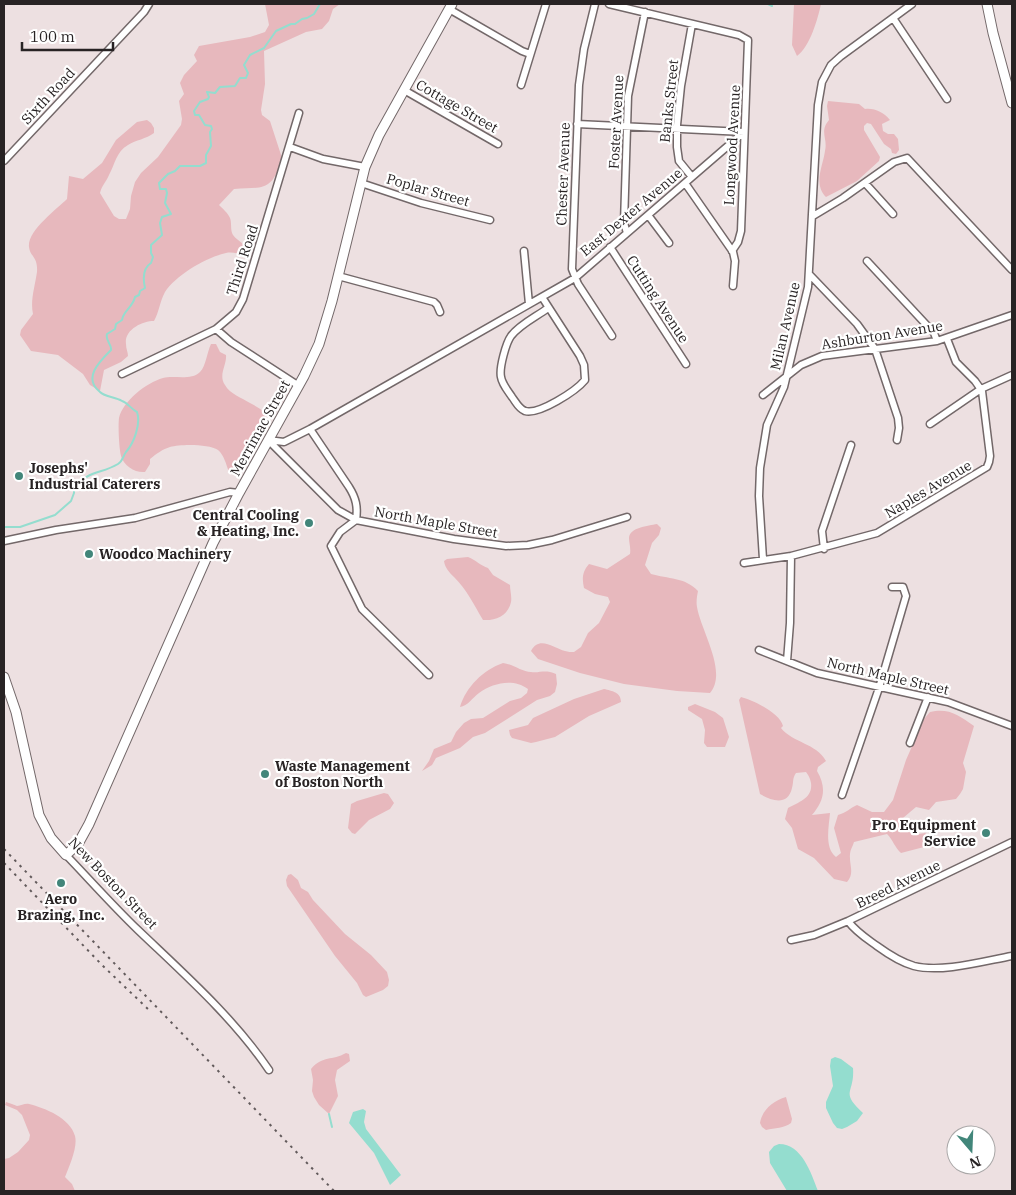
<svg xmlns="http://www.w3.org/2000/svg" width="1016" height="1195" font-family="'IBM Plex Serif',serif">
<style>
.green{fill:#e7b8bd}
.water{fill:#94ddcf}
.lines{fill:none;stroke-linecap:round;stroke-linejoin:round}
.stream{stroke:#94ddcf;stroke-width:2}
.street-casing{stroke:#736869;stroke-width:9}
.secondary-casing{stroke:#736869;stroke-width:11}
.street{stroke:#fff;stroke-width:6}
.secondary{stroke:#fff;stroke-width:9}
.rail{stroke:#635b5c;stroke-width:2;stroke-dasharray:2.5 5;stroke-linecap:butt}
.poi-dot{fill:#42867a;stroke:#fff;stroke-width:2}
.labels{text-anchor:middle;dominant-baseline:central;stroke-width:4.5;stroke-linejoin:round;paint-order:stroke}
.street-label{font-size:14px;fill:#282324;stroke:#fff}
.poi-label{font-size:14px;font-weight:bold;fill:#282324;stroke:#fff;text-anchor:start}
</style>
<rect width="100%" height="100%" fill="#ede0e1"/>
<path class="green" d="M265,4h75l-7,5 -4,12 -7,8 -16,3 -42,19 1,33 -4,26 1,5 8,6 12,37c-10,34 -18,29 -48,31l-15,16c4,4 9,8 11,13 2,5 0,12 3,17 5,7 15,9 16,19 -8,2 -15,-3 -23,-1 -19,4 -50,22 -61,39 -5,9 -6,20 -11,29 -12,0 -30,9 -28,23 0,5 2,8 2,12l-7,6 -17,8 -4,21 -10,-6 -7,-11 -25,-19 -27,-4 -11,-16 1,-5 12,-16c-3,-13 2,-28 4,-42 1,-16 -7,-15 -8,-25 -2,-16 28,-38 38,-48l2,-23 14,3 19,-16 14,-23 21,-18 10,-2 4,3 3,5v5c-8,6 -18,7 -26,12 -12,7 -13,19 -19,30 -3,7 -7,10 -9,18l14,23 5,3h7l4,-10 1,-13 4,-14 6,-9 17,-16 23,-32 1,-6 -3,-18 5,-7 -4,-11 4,-8 13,-14 -3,-6 5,-9 51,-9 15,-5 4,-7z
M794,4h27c-3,14 -11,43 -24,52l-5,-11z
M828,101l31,3 6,5c10,-1 18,3 25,11l-8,4 1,7 5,3h6l4,5 1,11 -3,4 -4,-1 -1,-4 -7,-5 -13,-20 -4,-1 -3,3v4l16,27 -1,4 -22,20 -31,16c-13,-13 -3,-31 -1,-46 3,-13 -6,-19 4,-31l-2,-14z
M211,344h5l4,8 6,3c1,10 -8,20 -1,30 5,9 17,13 25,18 5,3 13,6 15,12 5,10 -20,33 -25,43 -2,4 -3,9 -6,14h-5c-3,-8 -5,-17 -11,-22 -9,-6 -37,-6 -48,-3 -7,2 -14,7 -20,12v5l-5,8c-10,1 -21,-6 -24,-16 -2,-8 -3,-30 -2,-38 4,-17 27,-35 44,-40 11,-3 28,3 37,-6 6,-6 7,-20 11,-28z
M657,524l4,4 -2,7 -7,8 -7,22 6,9c17,5 34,3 47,17 -1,5 -2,11 -1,16 4,24 31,65 13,86l-33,-2 -53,-7 -44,-11 -42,-14 -7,-8c8,-16 23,-3 34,0 3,1 6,1 9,1l7,-5 7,-14 11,-10 11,-21 -2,-5 -13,-3 -11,-6c-2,-9 -2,-16 5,-24l18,5 23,-15c1,-6 -1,-11 -1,-16 1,-11 19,-12 28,-14z
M468,557c8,3 13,9 20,11l5,7 17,10c0,5 2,12 1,17 -3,14 -16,19 -28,18 -9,-15 -16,-30 -29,-43 -5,-5 -9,-9 -10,-16l3,-2z
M503,663c10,1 19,9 28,9 10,1 14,-3 25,2l1,10 -2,8 -5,4 -13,4 -52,33 -12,4 -13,11 -24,10 -4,7 -10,6 7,-10 5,-12 17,-7 5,-10 8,-9 7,-4 12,-1 27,-17 11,-3 6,-5 1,-4c-15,-11 -35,-6 -49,4 -7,5 -11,13 -19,14 6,-20 23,-37 43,-44z
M604,689c8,2 17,3 17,13l-32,14 -34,21 -19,5 -5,1 -19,-5 -2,-3 -1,-5 19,-5 5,-7 41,-19z
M741,697c12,3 39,16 42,29l-2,2c12,15 35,15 45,33l-8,6 -1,4c10,17 7,30 -5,44l18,-2c-1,13 -6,35 6,44l5,-4 -7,-25 4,-13c8,-2 12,-7 19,-10l15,7h12l9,-12 13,-40 18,-41 6,-7c19,-4 28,3 44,14l-11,37 3,9 -3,17 -3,5 -4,5 -20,3 -7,8 -13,-3 -13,11 7,15 9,1 6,-1 19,15 -20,-1 -23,6c-6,-5 -8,-13 -14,-19l-33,8c-1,4 -4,8 -4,12 -1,11 5,19 -3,28l-13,-3 -20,-21 -16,-9 -6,-21 -7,-9 3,-11c11,-6 25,-10 23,-25 -1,-5 -2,-7 -5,-11l-10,1c-4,6 -2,8 -4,15 -4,18 -20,13 -32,6l-21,-94z
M695,704l20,8 8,6 6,19 -4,10h-18l-3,-4 1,-13 -3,-11 -14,-9v-3z
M384,793l4,1 6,9 -4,6 -21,11 -14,14 -3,-1 -4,-5 3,-24 6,-3z
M291,874l7,6 3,8 7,4 5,8 32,34 26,21 16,17 2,8 -1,6 -5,4 -17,7 -3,-2 -6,-12 -22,-27 -48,-70 -1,-6 2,-5z
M346,1053l3,1 1,7 -13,9 -2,10 3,16 -9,18 -10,-9 -5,-8 -2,-6 1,-11 -2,-11c12,-14 21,-8 35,-16z
M786,1097l6,22 -1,4c-7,5 -16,5 -25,7l-4,-3 -2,-4c2,-13 13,-22 26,-26z
M6,1102c4,1 8,3 11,4 4,0 8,-3 12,-2 16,4 41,14 46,32 3,11 -6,31 -10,41l7,7 3,7h-71v-32l5,-1 9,-6 11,-12 1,-5 -8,-20 -5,-5 -12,-5z"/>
<path class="water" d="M835,1057l6,2 12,9c2,26 -14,23 10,45l-6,8 -10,6 -5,2 -5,-1 -4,-5 -7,-15v-6l7,-16 -3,-20 1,-7z
M363,1109l3,2 -2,11 2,7 35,46 -11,10 -16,-32 -25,-30 4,-11z
M779,1144c23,0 32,29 39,47h-31l-17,-28 -1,-11 5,-6z"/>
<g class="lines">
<path class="stream" d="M768,4l4,2
M4,527h16l35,-12 16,-14 3,-8v-6c16,-17 27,-13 44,-23 5,-3 5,-8 8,-12 8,-9 15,-28 11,-40 -6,-3 -9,-9 -15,-11 -7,-4 -17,-4 -22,-9 -18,-14 0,-31 11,-42 1,-6 -6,-9 -4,-16l8,-5 1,-5 6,-4c1,-9 11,-13 13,-23l4,-2 1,-4 5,-3c-2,-9 -2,-20 6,-25l2,-6 -2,-4v-8l11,-10 -2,-12 2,-6 9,-3 -6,-11 2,-10 -1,-4h-6l-1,-6 9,-9 7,-3 5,-5h20l6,-3v-8l5,-9 -1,-14 2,-3 -1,-3 -6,-1 -6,-10h-4l-1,-4 6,-9 8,-3 1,-2 -2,-5 8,1 5,-6 15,-1 5,-8h6l2,-5 -4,-8 6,-10 14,-7 12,-17 15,-7h4l7,-5 5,-1 7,-4 6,-10
M329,1114l3,13"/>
<defs>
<path id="street" d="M595,4l-11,45 -5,36 -7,184 6,15 34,52
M609,4l130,31 9,5 -7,191 -3,11 -6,9
M449,9l73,42 8,3
M893,18l54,81
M692,24l-11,62 -4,39v22l2,14 13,16
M521,85l25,-81
M404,90l94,54
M577,124l167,8
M290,147l33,12 42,8
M4,161l140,-149 5,-8
M361,183l60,20 69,17
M685,183l48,69 2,9 -2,25
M865,183l28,31
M648,215l21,28
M813,216l30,-18 51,-36 13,-4 105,112
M627,233l-3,-10 4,-127 17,-84
M610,247l76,117
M524,251l5,53
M867,261l67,72 3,8
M810,275l47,49 18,25 23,69 1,10 -2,12
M338,276l96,26 3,3 3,7
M542,297l38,59 4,9 1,15c-9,11 -46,35 -60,31 -7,-3 -9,-9 -13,-14 -4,-6 -10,-13 -11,-20 -2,-9 5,-34 10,-41 9,-12 25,-19 37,-28
M216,329l15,13 68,44
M122,374l94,-45 20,-17 7,-13 56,-186
M763,395l38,-30 21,-9 115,-15 75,-26
M930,424l51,-35 31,-14
M310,429l39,58c7,11 9,20 7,33l-16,12 -9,14 31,63 67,66
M268,440l16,2 26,-13 265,-151 169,-146
M269,441l69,69 18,10 98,19 52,7 22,-1 24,-5 75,-23
M4,541l52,-11 79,-12 95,-26 9,1
M824,549l-2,-18 29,-86
M763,559l-4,-63 1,-28 7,-43 17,-38 24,-100 10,-182 4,-23 9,-17 10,-9 71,-52
M744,563l47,-7 86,-23 110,-66 2,-5 1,-6 -8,-65 -7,-10 -19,-19 -9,-23
M759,650l58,23 131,29 64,24
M787,661l3,-38 1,-67
M910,743l18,-46
M842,795l37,-107 27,-92 -3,-9h-11
M66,855c24,25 47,51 72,75 46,44 95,87 131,140
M848,921c8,11 18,17 29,25 11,8 23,16 37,20 28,7 70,-5 98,-10
M791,940l23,-5 34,-14 164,-79"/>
<path id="secondary" d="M987,4l6,29 19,70
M4,677l12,35 23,103 12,23 15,17 12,-11 11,-20 124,-281 26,-50 65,-117 15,-32 13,-43 33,-134 14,-32 73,-131"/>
</defs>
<use href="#street" class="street-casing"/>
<use href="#secondary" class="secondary-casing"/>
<use href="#street" class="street"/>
<use href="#secondary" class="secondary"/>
<path class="rail" d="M4,849l330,342
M4,863l98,102 47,45"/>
</g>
<g class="poi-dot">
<circle cx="19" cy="476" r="5"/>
<circle cx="309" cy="523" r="5"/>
<circle cx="89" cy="554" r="5"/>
<circle cx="265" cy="774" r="5"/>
<circle cx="986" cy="833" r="5"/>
<circle cx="61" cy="883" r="5"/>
</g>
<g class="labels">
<g class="street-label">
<text transform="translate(48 96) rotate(-47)">Sixth Road</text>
<text transform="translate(669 101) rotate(-84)">Banks Street</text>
<text transform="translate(457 106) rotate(30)">Cottage Street</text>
<text transform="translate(616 122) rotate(-87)">Foster Avenue</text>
<text transform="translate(732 145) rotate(-87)">Longwood Avenue</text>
<text transform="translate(563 174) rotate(-88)">Chester Avenue</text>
<text transform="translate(428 190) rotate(16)">Poplar Street</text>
<text transform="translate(631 212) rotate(-40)">East Dexter Avenue</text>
<text transform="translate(242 260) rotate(-72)">Third Road</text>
<text transform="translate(658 299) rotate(57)">Cutting Avenue</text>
<text transform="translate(785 326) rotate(-77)">Milan Avenue</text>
<text transform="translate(882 335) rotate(-9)">Ashburton Avenue</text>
<text transform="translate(260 428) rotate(-61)">Merrimac Street</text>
<text transform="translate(928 489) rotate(-31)">Naples Avenue</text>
<text transform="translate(436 522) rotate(10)">North Maple Street</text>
<text transform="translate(888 676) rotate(13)">North Maple Street</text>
<text transform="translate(113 883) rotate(46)">New Boston Street</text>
<text transform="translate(898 884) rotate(-26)">Breed Avenue</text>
</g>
<g class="poi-label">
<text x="29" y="468">Josephs'<tspan x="29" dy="16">Industrial Caterers</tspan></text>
<text x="299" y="515" text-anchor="end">Central Cooling<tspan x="299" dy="16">&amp; Heating, Inc.</tspan></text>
<text x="99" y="554">Woodco Machinery</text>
<text x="275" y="766">Waste Management<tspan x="275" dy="16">of Boston North</tspan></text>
<text x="976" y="825" text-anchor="end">Pro Equipment<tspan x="976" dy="16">Service</tspan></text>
<text x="61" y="899" text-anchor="middle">Aero<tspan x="61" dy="16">Brazing, Inc.</tspan></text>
</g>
</g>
<rect width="1016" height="1195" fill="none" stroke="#282324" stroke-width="10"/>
<g transform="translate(971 1150) rotate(161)"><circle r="24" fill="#ffffff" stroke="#a9a7a7"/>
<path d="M0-4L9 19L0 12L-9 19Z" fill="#42867a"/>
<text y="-8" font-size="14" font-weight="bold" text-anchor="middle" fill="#282324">N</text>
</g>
<path d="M22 42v8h91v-8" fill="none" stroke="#282324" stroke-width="2.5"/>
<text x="30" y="42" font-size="15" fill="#282324" stroke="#ffffff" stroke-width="4" paint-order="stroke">100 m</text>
</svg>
